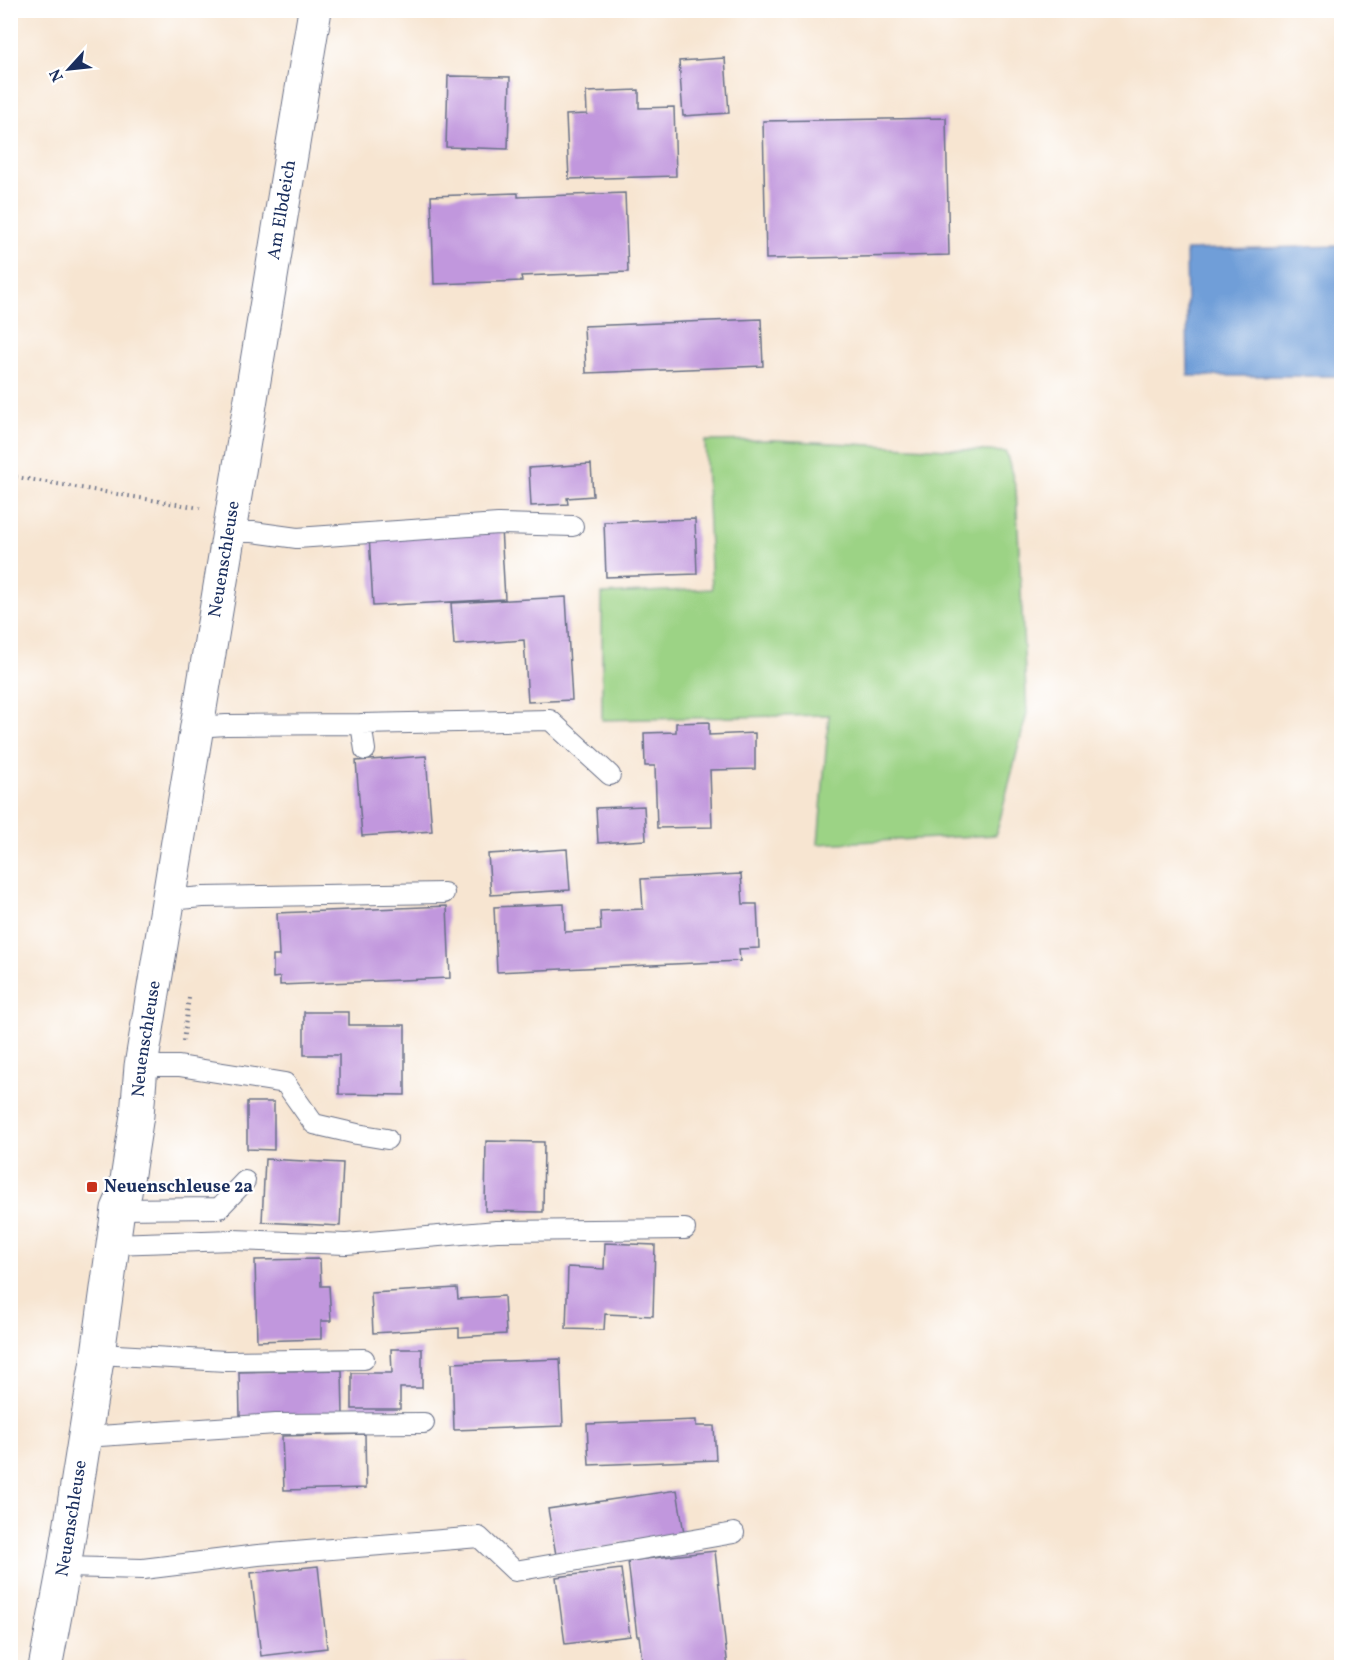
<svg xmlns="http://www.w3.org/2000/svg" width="1352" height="1678" font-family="Vollkorn,serif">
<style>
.green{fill:#9cd385;stroke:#5c8172;stroke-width:1.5}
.water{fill:#6f9ed8;stroke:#45669b;stroke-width:1.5}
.building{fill:#c197dd}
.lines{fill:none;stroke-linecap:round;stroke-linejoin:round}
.service-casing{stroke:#686f86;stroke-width:22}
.tertiary-casing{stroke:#686f86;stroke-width:35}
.path{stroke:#686f86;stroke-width:4;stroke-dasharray:1.5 4.5;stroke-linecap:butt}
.service{stroke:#fff;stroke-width:20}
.tertiary{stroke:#fff;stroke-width:33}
.poi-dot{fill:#c8321e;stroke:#fff;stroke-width:2}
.labels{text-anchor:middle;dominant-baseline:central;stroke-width:4.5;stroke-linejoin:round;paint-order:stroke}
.street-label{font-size:18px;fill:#1b2f5e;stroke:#fff}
.poi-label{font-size:18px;font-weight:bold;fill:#1b2f5e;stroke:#fff;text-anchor:start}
</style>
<rect width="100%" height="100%" fill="#fff"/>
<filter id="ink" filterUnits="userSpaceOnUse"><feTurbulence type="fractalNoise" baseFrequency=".0167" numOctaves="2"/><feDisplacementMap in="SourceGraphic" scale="12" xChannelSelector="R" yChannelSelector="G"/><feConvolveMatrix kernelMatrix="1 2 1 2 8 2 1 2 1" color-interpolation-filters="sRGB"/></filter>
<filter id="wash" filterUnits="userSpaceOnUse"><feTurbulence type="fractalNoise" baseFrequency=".008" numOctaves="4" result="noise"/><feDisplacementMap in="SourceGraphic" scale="24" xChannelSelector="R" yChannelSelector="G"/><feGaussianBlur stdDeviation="1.35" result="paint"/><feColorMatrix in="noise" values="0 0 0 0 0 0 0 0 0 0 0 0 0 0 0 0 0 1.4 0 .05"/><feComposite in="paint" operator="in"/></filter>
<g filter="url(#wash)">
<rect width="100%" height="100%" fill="#f7e5d1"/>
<path class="green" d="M775,440l231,12 10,37 11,224 -31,122 -178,9 11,-129 -227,5v-126l110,-5 -7,-148z"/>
<path class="water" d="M1341,246v130h-153l-2,-126z"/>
<g id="blocks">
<path class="building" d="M725,58l4,55 -46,3 -4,-55z
M448,76l62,1 -2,72 -62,-2z
M639,90v18l35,-1 2,69 -107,3 -3,-64 21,-1 -1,-22z
M946,118l3,137 -183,4 -3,-138z
M518,193v4l107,-4 3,79 -107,4 1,5 -88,3 -3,-88z
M761,319l2,47 -177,7 -2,-47z
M591,464l2,32 -26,2 1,6 -37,2 -2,-38z
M695,519l2,55 -91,3 -2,-55z
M501,528l4,71 -132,7 -4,-71z
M566,597l6,103 -44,2 -4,-62 -70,5 -3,-42z
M709,722v13l46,-2v36l-45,1 2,57 -55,1 -2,-62h-10l-1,-33 32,-1v-9z
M426,756l6,75 -70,5 -6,-75z
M644,806l2,34 -48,3 -2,-35z
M567,849l3,41 -79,5 -3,-41z
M741,874l2,30h14l2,44 -20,1 1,12 -243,11 -3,-65 70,-3 1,28 36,-2 -1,-19 43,-2 -2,-30z
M447,906l3,72 -170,7v-8l-7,1v-22h6l-2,-43z
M304,1012h45v13h56v70l-66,-1v-39h-35z
M247,1102h27v48l-27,-1z
M486,1141l58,1 -1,70 -58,-1z
M265,1159l78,4 -3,63 -78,-4z
M605,1243l50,2 -2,71 -48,-2 -1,16 -38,-1 2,-62 36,2z
M320,1259l1,27h8l2,35h-10v18l-64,2 -2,-81z
M457,1288l1,11 46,-3 2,38 -47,3v-9l-86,5 -2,-40z
M391,1349h31v39h-22v21h-48v-36h40z
M560,1359l3,67 -109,4 -2,-67z
M342,1370l1,44 -103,3 -1,-45z
M696,1420v6h18l2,34 -127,5 -2,-41z
M365,1434l1,54 -82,2 -2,-54z
M677,1490l7,43 -66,10v3l-62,9 -8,-46z
M715,1551l13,117h-85l-4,-32h-2l-9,-75z
M318,1566l9,82 -66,8 -10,-83z
M621,1569l9,67 -65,8 -9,-67z
M467,1662l1,6h-42v-2z"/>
</g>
</g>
<g filter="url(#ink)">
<use href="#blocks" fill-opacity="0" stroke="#686f86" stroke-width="1.5"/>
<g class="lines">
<defs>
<path id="service" d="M228,532h25l44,6 201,-14 75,2
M361,724l189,-4 60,55
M196,727l30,-2 135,-1 4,26
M168,900l35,-3 241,-4
M141,1066h38l106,17 29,41 43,10 30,5
M118,1209l101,-1 26,-27
M112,1244l121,-4 113,4 151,-13 188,-2
M98,1354l128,7 138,-2
M85,1437l191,-13 148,-1
M64,1567l79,2 115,-14 221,-18 36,34 219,-38"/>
<g id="tertiary">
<path id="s1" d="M45,1668l19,-101 34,-213 20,-145 7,-16 12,-78 4,-49 174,-1056"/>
</g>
</defs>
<use href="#service" class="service-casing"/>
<use href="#tertiary" class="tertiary-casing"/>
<path class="path" d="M10,476l190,32
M183,1041l6,-43"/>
<use href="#service" class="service"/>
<use href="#tertiary" class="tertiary"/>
</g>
</g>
<rect class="poi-dot" x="86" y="1181" width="12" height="12" rx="3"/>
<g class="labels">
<g class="street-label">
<text stroke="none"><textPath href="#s1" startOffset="1478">Am Elbdeich</textPath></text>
<text stroke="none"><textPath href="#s1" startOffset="1124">Neuenschleuse</textPath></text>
<text stroke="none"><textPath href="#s1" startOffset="638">Neuenschleuse</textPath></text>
<text stroke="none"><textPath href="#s1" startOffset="152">Neuenschleuse</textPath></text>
</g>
<g class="poi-label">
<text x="104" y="1187">Neuenschleuse 2a</text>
</g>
</g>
<rect width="1352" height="1678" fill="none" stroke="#fff" stroke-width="36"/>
<g transform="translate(69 69) rotate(243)" stroke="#ffffff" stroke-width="4.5" paint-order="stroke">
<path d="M0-4.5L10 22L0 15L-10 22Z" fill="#1b2f5e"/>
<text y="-9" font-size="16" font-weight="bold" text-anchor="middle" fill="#1b2f5e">N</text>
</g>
</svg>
